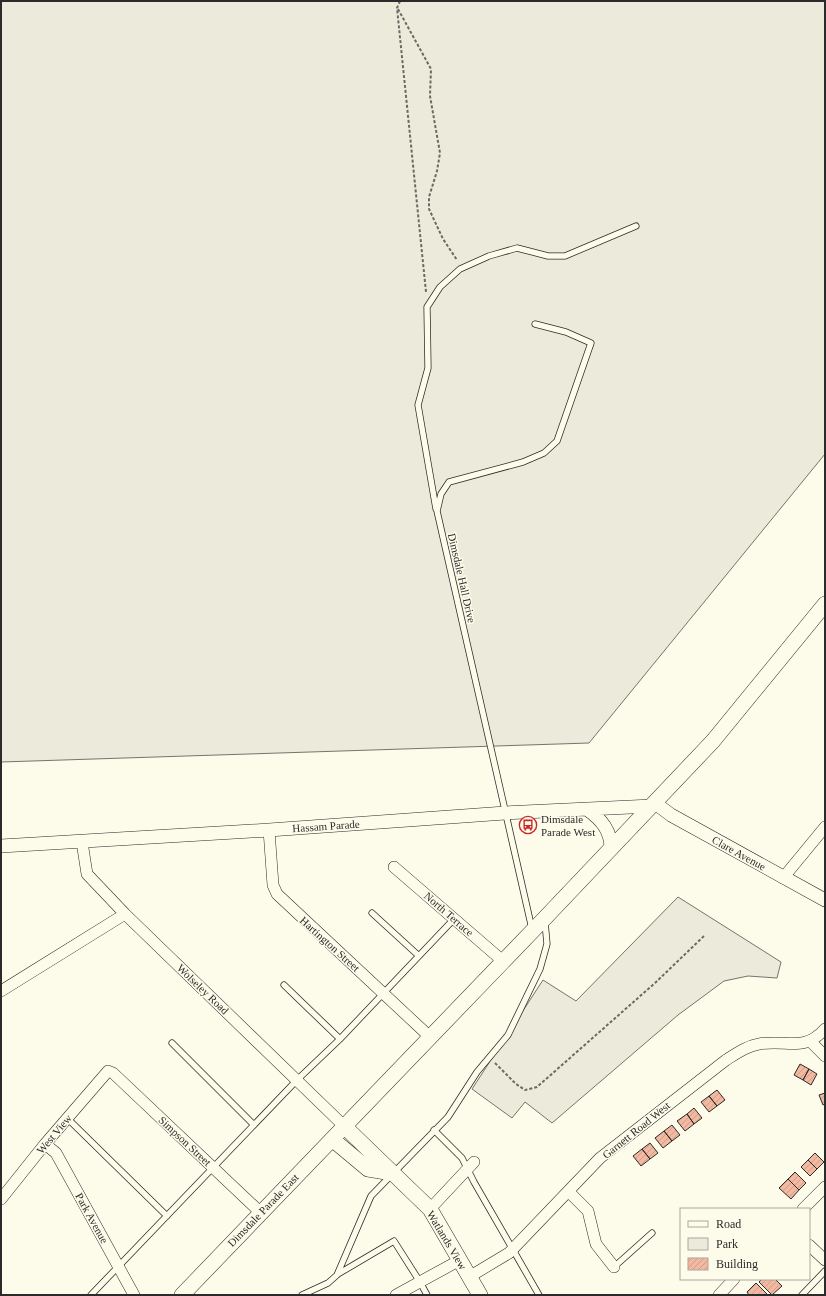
<svg xmlns="http://www.w3.org/2000/svg" width="826" height="1296" font-family="'Times New Roman',serif">
<style>
.green{fill:#ecebdb;stroke:#74746e}
.building{fill:url(#building-hatch);stroke:#2b2b2b}
.lines{fill:none;stroke-linecap:round;stroke-linejoin:round}
.service-casing{stroke:#2b2b2b;stroke-width:7}
.minor-casing{stroke:#2b2b2b;stroke-width:12}
.tertiary-casing{stroke:#2b2b2b;stroke-width:14}
.secondary-casing{stroke:#2b2b2b;stroke-width:16}
.path{stroke:#6a6964;stroke-width:2;stroke-dasharray:3 2;stroke-linecap:butt}
.service{stroke:#fdfbea;stroke-width:5.5}
.minor{stroke:#fdfbea;stroke-width:11}
.tertiary{stroke:#fdfbea;stroke-width:13}
.secondary{stroke:#fdfbea;stroke-width:15}
.labels{text-anchor:middle;dominant-baseline:central;stroke-width:3;stroke-linejoin:round;paint-order:stroke}
.street-label{font-size:11px;fill:#2b2b2b;stroke:#fdfbea}
.poi-label{font-size:11px;fill:#2b2b2b;stroke:#fdfbea;text-anchor:start}
</style>
<defs>
<pattern id="building-hatch" width="6" height="6" patternUnits="userSpaceOnUse"><rect width="6" height="6" fill="#f2b8a0"/><path d="M-1 1l2-2M0 6l6-6M5 7l2-2" fill="none" stroke="#d09e8a"/></pattern>
</defs>
<rect width="100%" height="100%" fill="#fdfbea"/>
<path class="green" d="M1,1h824v453l-236,289 -588,19z
M678,897l103,65 -4,16 -29,-2 -24,5 -46,34 -126,108 -27,-21 -13,16 -40,-29 71,-109 33,21z"/>
<path class="building" d="M800,1064l9,5 -6,11 -9,-5z
M809,1069l8,5 -6,11 -8,-5z
M717,1090l8,10 -8,6 -8,-10z
M825,1093v11l-2,1 -4,-10z
M709,1096l8,10 -8,6 -8,-10z
M694,1108l8,10 -8,6 -7,-10z
M687,1114l7,10 -9,7 -8,-10z
M672,1125l8,10 -8,6 -8,-10z
M664,1131l8,10 -9,7 -8,-10z
M650,1143l8,10 -8,6 -8,-10z
M642,1149l8,10 -9,7 -8,-10z
M815,1153l9,9 -7,7 -9,-9z
M808,1160l9,9 -7,7 -9,-9z
M795,1172l11,11 -7,7 -11,-11z
M788,1179l11,11 -8,9 -12,-11z
M762,1279h13l7,7 -10,9 -13,-13z
M756,1283l12,12h-19l-2,-3z"/>
<g class="lines">
<defs>
<path id="service" d="M436,509l-18,-104 10,-37 -1,-61 13,-20 20,-18 29,-13 28,-8 31,8h17l71,-30
M372,913l47,43
M532,929l-95,-418 4,-17 8,-12 74,-20 21,-9 13,-12 34,-98 -25,-11 -31,-8
M284,985l56,54
M172,1043l82,82
M67,1118l100,98
M434,1130l28,28 12,24 65,113
M614,1267l38,-34
M338,1274l56,-33 26,41 7,13
M91,1295l206,-215 43,-41 114,-120
M302,1295l26,-12 9,-8 34,-79 77,-79 29,-45 31,-37 32,-66 7,-25 -2,-22
M802,1295l23,-24"/>
<path id="minor" d="M269,830l4,55 4,9 153,143
M82,842l5,32 38,40 219,212
M394,867l110,95
M783,878l42,-51
M1,991l124,-77
M811,1042l14,14
M45,1144l11,9 78,142
M569,1192l19,19 8,33 18,23
M1,1199l44,-55 63,-73 5,2 148,140
M430,1209l44,-47
M803,1209l22,-22
M809,1245l16,15
M469,1277l40,-24 91,-95 126,-98c11,-7 21,-14 33,-16 29,-5 44,9 66,-15
M396,1295l64,-35
M719,1295l15,-16"/>
<path id="tertiary" d="M655,803l16,12 154,85
M588,810c14,10 23,21 23,39
M1,846l268,-16 236,-17 147,-7"/>
<path id="secondary" d="M344,1126l86,83 50,86
M332,1139l36,30 24,4
M182,1295l362,-376 169,-178 112,-137"/>
</defs>
<use href="#service" class="service-casing"/>
<use href="#minor" class="minor-casing"/>
<use href="#tertiary" class="tertiary-casing"/>
<use href="#secondary" class="secondary-casing"/>
<path class="path" d="M400,1l-3,7 29,284
M398,9l33,60 -1,27 10,57 -3,18 -8,26v12l14,30 14,21
M495,1063l21,21 9,6 12,-3 118,-104 49,-47"/>
<use href="#service" class="service"/>
<use href="#minor" class="minor"/>
<use href="#tertiary" class="tertiary"/>
<use href="#secondary" class="secondary"/>
</g>
<defs>
<symbol id="bus-ring" viewBox="-11 -11 22 22"><circle r="9.5" fill="#fdfbea" stroke="#c62828" stroke-width="1.5"/><path d="M-5-6H5V4H4V6H2V4H-2V6H-4V4H-5ZM-3.5-4V0h7V-4ZM-3.5 1.2v1.5H-2V1.2ZM2 1.2v1.5H3.5V1.2Z" fill="#c62828"/></symbol>
</defs>
<g fill-rule="evenodd">
<use href="#bus-ring" x="518" y="815" width="20" height="20"/>
</g>
<g class="labels">
<g class="street-label">
<text transform="translate(462 578) rotate(77)">Dimsdale Hall Drive</text>
<text transform="translate(326 826) rotate(-4)">Hassam Parade</text>
<text transform="translate(739 853) rotate(29)">Clare Avenue</text>
<text transform="translate(449 914) rotate(41)">North Terrace</text>
<text transform="translate(330 944) rotate(42)">Hartington Street</text>
<text transform="translate(203 989) rotate(44)">Wolseley Road</text>
<text transform="translate(636 1130) rotate(-39)">Garnett Road West</text>
<text transform="translate(54 1134) rotate(-50)">West View</text>
<text transform="translate(185 1141) rotate(43)">Simpson Street</text>
<text transform="translate(263 1210) rotate(-46)">Dimsdale Parade East</text>
<text transform="translate(92 1218) rotate(61)">Park Avenue</text>
<text transform="translate(447 1240) rotate(59)">Watlands View</text>
</g>
<g class="poi-label">
<text x="541" y="819">Dimsdale<tspan x="541" dy="13">Parade West</tspan></text>
</g>
</g>
<rect width="826" height="1296" fill="none" stroke="#2b2b2b" stroke-width="4"/>
<rect x="680" y="1208" width="130" height="72" fill="#fdfbea" stroke="#a9a89e"/>
<rect x="688" y="1221" width="20" height="6" fill="#fdfbea" stroke="#a9a89e"/>
<text x="716" y="1228" font-size="12" fill="#2b2b2b">Road</text>
<rect x="688" y="1238" width="20" height="12" fill="#ecebdb" stroke="#a9a89e"/>
<text x="716" y="1248" font-size="12" fill="#2b2b2b">Park</text>
<rect x="688" y="1258" width="20" height="12" fill="url(#building-hatch)" stroke="#a9a89e"/>
<text x="716" y="1268" font-size="12" fill="#2b2b2b">Building</text>
</svg>
